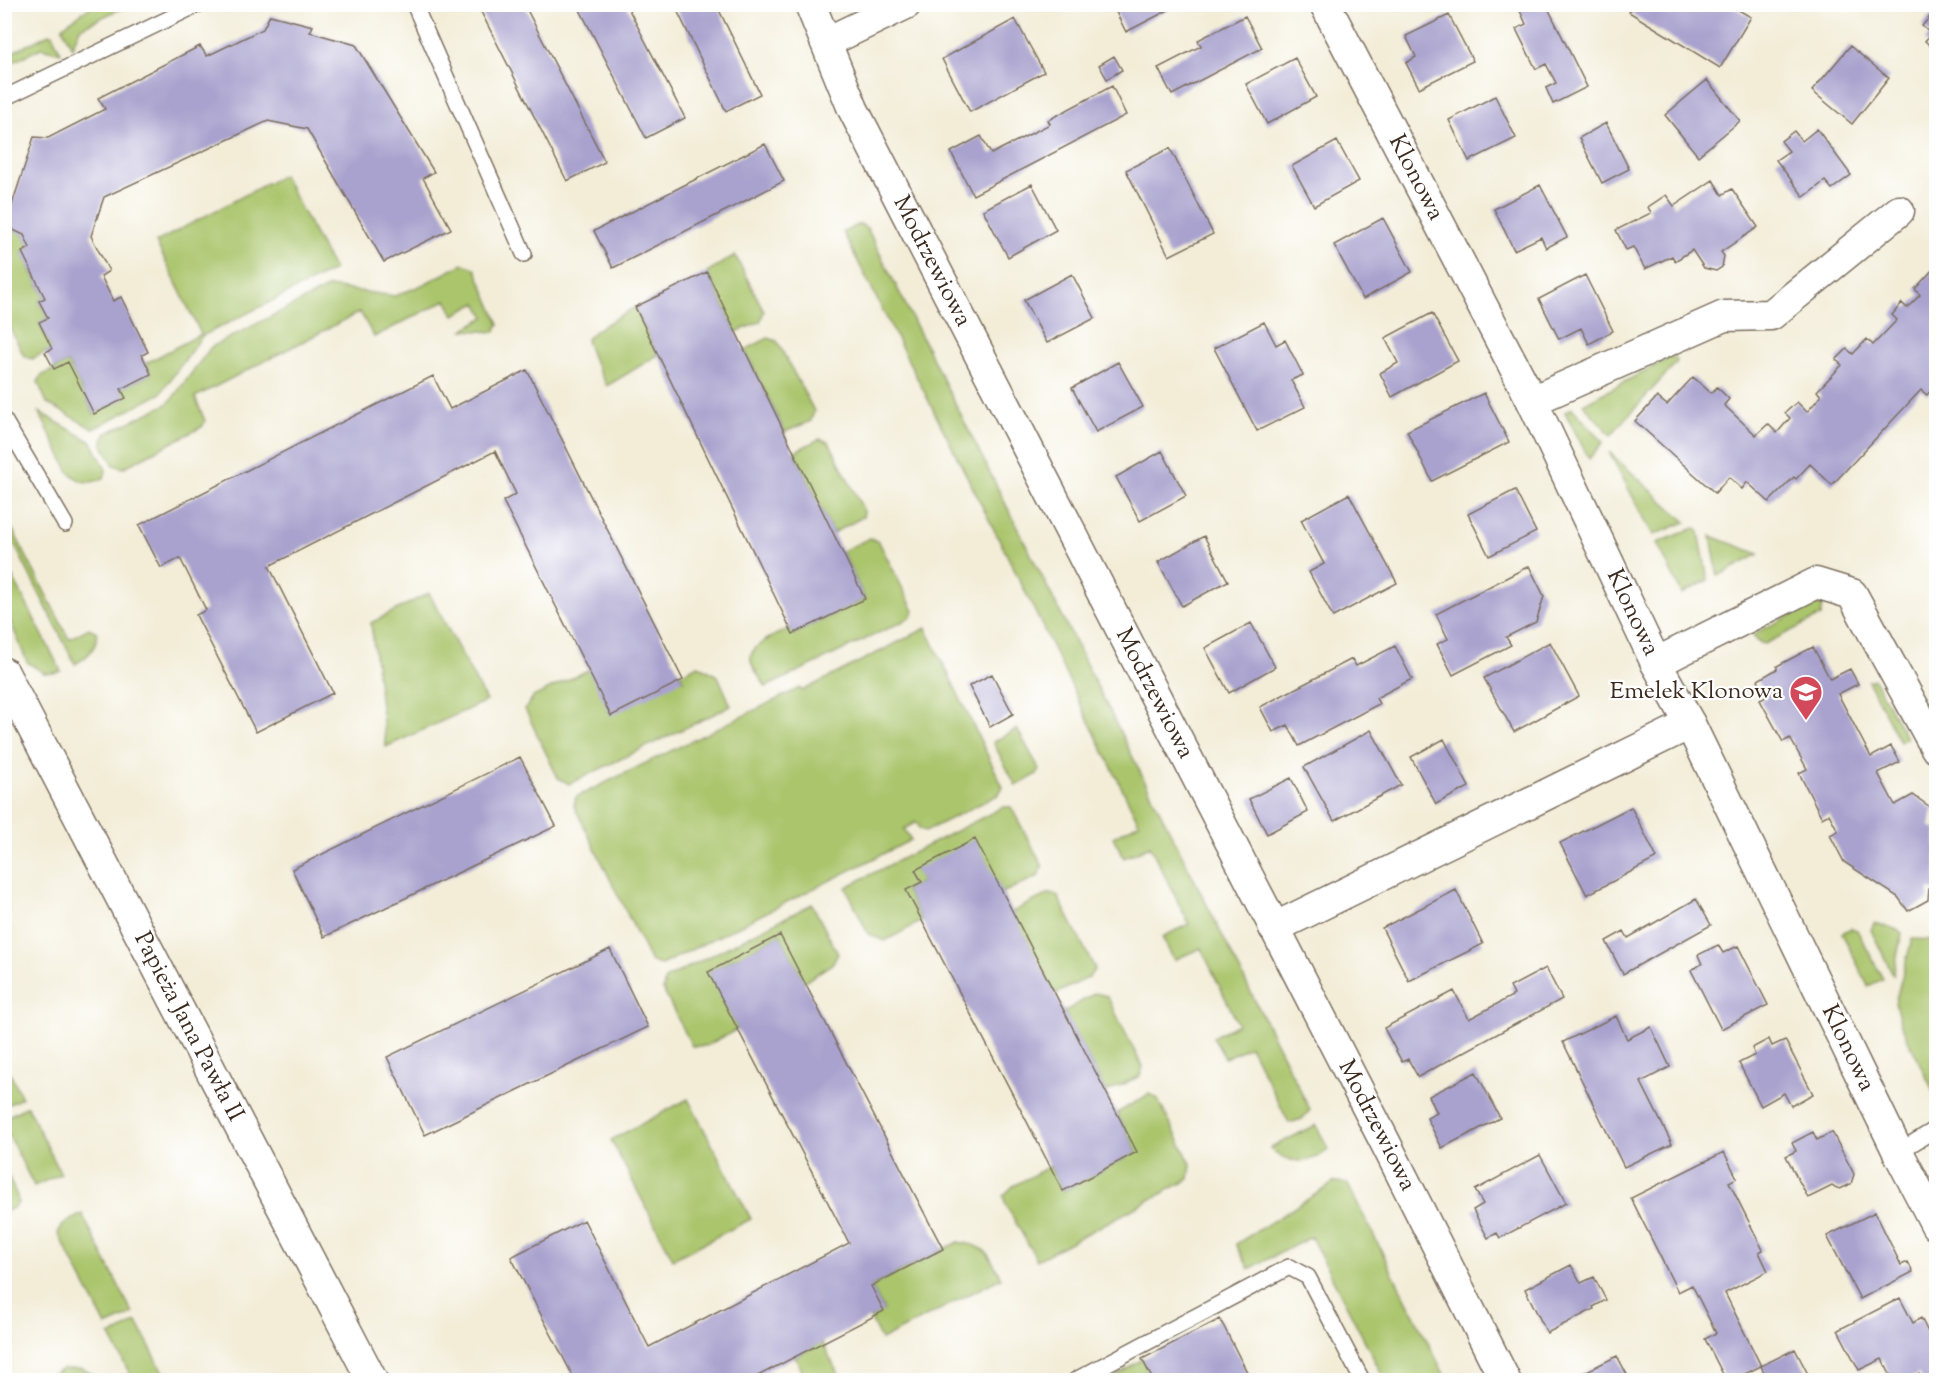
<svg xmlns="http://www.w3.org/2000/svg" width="1941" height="1385" font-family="'Sorts Mill Goudy',serif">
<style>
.green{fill:#aac56c;stroke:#727845;stroke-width:1.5}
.building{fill:#a9a2ce}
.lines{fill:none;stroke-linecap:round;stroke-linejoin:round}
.service-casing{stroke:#7b6e5f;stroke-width:18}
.minor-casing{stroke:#7b6e5f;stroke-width:33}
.service{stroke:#fff;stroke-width:15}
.minor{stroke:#fff;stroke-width:30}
.labels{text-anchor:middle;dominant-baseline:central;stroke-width:4.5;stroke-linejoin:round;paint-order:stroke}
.street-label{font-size:24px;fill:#3b2a1e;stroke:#fff}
.poi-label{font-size:24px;fill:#3b2a1e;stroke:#fff;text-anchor:end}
</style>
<rect width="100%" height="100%" fill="#fff"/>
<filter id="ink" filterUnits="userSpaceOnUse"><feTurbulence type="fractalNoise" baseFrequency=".0167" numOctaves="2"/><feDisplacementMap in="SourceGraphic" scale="12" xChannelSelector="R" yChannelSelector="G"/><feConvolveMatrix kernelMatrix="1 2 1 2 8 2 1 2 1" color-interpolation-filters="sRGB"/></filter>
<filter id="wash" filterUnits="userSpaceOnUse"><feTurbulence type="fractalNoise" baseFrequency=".008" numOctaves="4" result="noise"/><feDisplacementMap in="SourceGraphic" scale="24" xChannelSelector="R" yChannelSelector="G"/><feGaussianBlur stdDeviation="1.35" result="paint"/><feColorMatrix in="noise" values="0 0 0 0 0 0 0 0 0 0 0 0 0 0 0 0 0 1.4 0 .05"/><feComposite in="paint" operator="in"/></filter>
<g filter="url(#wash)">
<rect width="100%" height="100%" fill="#f3edd8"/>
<path class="green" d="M95,4l33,1 -48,23 -8,20 -9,-19v-3z
M49,34h3l9,19 -20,-5 -36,18v-10z
M283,175l51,95 -132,66 -42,58 -67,35 -46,-26 -9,-21 3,-6 27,-14 26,52 31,-16 -4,-9 30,-15 -5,-11 55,-29 -45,-92z
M4,197l10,4 -8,25 18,9 6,13 -8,4 23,46 -6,3 9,17 -9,5 13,26 -20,10 -8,-3 -19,-38z
M860,224l7,4 443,882 -8,9 -13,4 -39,-77 -25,12 -12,-21 25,-13 -37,-76 -27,12 -12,-23 27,-13 -39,-78 -26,12 -11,-21 26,-14 -125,-254 -171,-337z
M735,255l29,56 -4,11 -24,10 -29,-60z
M463,264l12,4 24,56 -5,8 -31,-2 22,-13 -8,-14 -23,12 -8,-15 -72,37 -14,-25 -165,85 10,24 -3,6 -79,41 -9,-3 -12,-21 3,-10 62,-30 5,-5 39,-52 118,-60 66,9 25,-10z
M635,307l23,48 -51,31 -15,-29 -6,-17 10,-10z
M768,338l9,3 37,70 -3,10 -26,11 -40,-82z
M1673,356l4,4 -1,3 -65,72 -28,-31z
M1572,408l31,34 -14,17 -24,-47z
M39,412l53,30 14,28 -2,8c-15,7 -24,5 -35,-6z
M819,439l10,3 35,69 -1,6 -30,16 -39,-81z
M1609,452l77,70 -33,13z
M4,513l65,126 20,-11 8,4c0,16 -8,24 -22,32l-70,-138z
M1695,528l4,4 9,48 -26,14 -25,-51z
M1711,536l48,18 -41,22z
M870,538l9,4 35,69 -4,7 -144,69c-5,-8 -13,-17 -15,-26 -4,-16 28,-27 39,-33l4,6 71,-35 -23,-48z
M4,565l7,9 50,97 -7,2h-10l-17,-11 -22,-54z
M429,593l57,108 -100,46 -15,-124z
M1814,605h9l-2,11 -56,28 -7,-2 -5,-8 52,-26z
M926,628l77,159 -5,8 -72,36 -6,-2 -4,-7 -12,7 7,11 -250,125 -10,-3 -77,-156 2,-9 224,-109 2,3z
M698,665l20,11 13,30 -162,78 -11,-6 -33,-69 8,-12 55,-27 95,10 -3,-6z
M1874,679l32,59 -6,4 -32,-61z
M1017,729l23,41 -4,5 -20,11 -23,-44z
M1003,807h8l32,60 -6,10 -35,16 -86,-23 6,12 -16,8 16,31 -37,20 -17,-7 -22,-47z
M1048,894l9,1 38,74 -7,9 -33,16 -43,-82z
M812,904l26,50 -6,10 -28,18 -24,-47 -71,37 29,57 -32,17h-14l-29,-56 2,-11z
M1874,923l21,6 7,4 -9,42 -22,-45z
M1851,928l6,2 26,49 -15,7 -26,-53z
M1912,939l24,1v157l-35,-72 -6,-22z
M1095,993l12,3 36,72 -4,9 -33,15 -42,-80z
M5,1063l17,35 -17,8h-1z
M1149,1094l8,4 34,66 -2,15 -152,81 -31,-55 -3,-9 10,-10 37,-20 13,25 74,-39 -20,-39z
M688,1099l63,120 -78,40 -62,-119z
M27,1106l34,68 -27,12 -29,-58v-10z
M1316,1125l13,25c-20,14 -40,16 -59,-2z
M5,1169l12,27 1,7 -5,5 -8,4z
M1335,1182l12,1 100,197h-62l-74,-143 -62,32 -13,-25z
M82,1214l51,100 -27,12 -48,-93 5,-9z
M958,1242c30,4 30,11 43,36l-120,62 -11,-22 14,-8 -13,-24z
M137,1322l30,58h-34l-23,-44z
M822,1342l19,38h-34l-12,-23z
M1142,1359l11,21h-42l2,-2z
M63,1369h20l19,11h-62z"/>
<g id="blocks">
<path class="building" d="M477,4h47l81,158 -38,19z
M577,4h49l59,114 -39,20z
M674,4h42l44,90 -34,17z
M1112,4h68l-54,28z
M1517,4h29l41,83 -34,17 -7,-16 10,-5 -10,-19 -10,5 -20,-40 10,-5z
M1634,4h94l23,13 -31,51 -91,-56z
M1936,10v41l-11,-10 6,-7 -9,-8z
M270,15l43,11 -3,6 46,13 78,127 -11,6 28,51 -67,33 -77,-133 -39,-8 -164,76 -13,39 18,35 -8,5 12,25 8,-4 27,55 -6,3 9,19 -30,15 5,9 -32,16 -26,-52 -14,7 -9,-17 7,-3 -13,-27 9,-4 -9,-17 6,-3 -23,-46 8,-4 -6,-13 -19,-9 29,-89 14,1 57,-29 -7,-11 102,-52 7,10 56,-27z
M1449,15l24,46 -54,27 -13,-25 10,-6 -10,-21z
M1245,16l17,32 -90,47 -14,-27 43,-22 -3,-6z
M1015,19l29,53 -74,40 -28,-53z
M1850,46l39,32 -37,46 -40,-33z
M1114,56l8,14 -15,9 -8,-14z
M1295,58l21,39 -49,27 -21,-40z
M1707,80l33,41 -42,35 -33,-41z
M1112,86l14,29 -153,80 -22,-43 30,-16 10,18 59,-30 -2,-4z
M1495,96l21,42 -47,23 -20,-41z
M1606,123l23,46 -27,14 -23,-45z
M1817,129l34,46 -19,14 -7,-8 -21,16 -28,-37 13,-9 -8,-10 13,-10 8,10z
M1337,141l22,40 -45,25 -22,-40z
M765,144l19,37 -171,87 -19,-37z
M1170,148l43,86 -44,22 -43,-86z
M1713,180l9,15 10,-6 26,38 -37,25 3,4 -2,11 -6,4 -12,-3 -12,-18 -17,11 -3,-5 -27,13 -12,-22 -7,3 -10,-20 35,-17 -3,-6 18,-12 8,11z
M1032,184l24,46 -48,27 -25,-47z
M1540,185l27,52 -21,11 -5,-11 -27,13 -20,-41z
M1383,218l29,54 -49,27 -29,-54z
M1936,266v119l-9,10 -6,-5 -89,95 -22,-21 -14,15 -2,-2 -25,25 -22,-20 -5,7 -13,-12 -14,16 -80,-72 22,-24 10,8 26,-28 18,16 6,-6 12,12 -5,6 32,30 12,-11 9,9 13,-15 -5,-5 12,-11 10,10 14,-16 -4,-5 25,-26 -6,-5 11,-11 6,5 14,-15 6,6 24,-25 -5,-5 10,-12 5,5 13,-13 -5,-6z
M707,272l158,327 -72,35 -158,-327z
M1072,274l23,44 -48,25 -23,-43z
M1585,275l28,56 -24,13 -8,-16 -22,11 -20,-40z
M1432,313l26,48 -66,36 -12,-24 18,-10 -13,-25z
M1264,322l12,23 9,-5 18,35 -12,5 14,27 -48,24 -43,-83z
M1118,362l25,45 -47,25 -24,-44z
M527,370l156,310 -72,36 -108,-215 13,-7 -21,-43 -226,115 64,127 -77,39 -60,-117 10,-5 -26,-52 -19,10 -22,-43 294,-149 17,33z
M1484,393l25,49 -77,39 -25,-50z
M1162,451l24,45 -46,25 -24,-44z
M1515,490l21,42 -47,24 -21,-42z
M1349,494l48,89 -64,34 -24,-45 15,-8 -23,-44z
M1204,536l24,45 -46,25 -24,-44z
M1529,566l15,30 -8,26 -30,15 5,8 -58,30 -16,-31 11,-5 -12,-25z
M1251,623l24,44 -46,26 -24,-45z
M1550,642l29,54 -65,36 -30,-54z
M1395,646l17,33 -36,19 3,6 -80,42 -11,-21 -15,7 -13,-25 92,-48 4,7z
M1813,647l17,32 20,-10 8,15 -20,10 33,63 20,-11 9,16 -22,11 17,32 18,-10 20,14 -3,18 6,1v62l-7,-1 -1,11 -20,11 -10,-14 -54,-35 -14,-27 8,-4 -9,-17 -7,4 -23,-45 8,-4 -17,-31 -7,4 -23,-42 6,-3 -8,-17 19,-11v-3z
M992,674l21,40 -23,13 -21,-41z
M1371,730l30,55 -67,36 -30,-54z
M1444,739l25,48 -33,17 -25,-47z
M520,757l36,69 -232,111 -32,-68z
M1291,778l17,34 -41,22 -18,-35z
M1631,807l26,51 -70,37 -27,-52z
M975,839l162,313 -74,39 -157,-301 16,-8 -7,-12z
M1456,890l27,54 -74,37 -27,-53z
M1696,899l15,26 -88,49 -17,-33 18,-10 4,7z
M780,935l163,314 -72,37 13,25 -134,69h-175l-64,-123 73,-37 65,127 200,-104 -141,-271z
M1718,945l5,8 15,-7 30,59 -47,24 -30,-59 11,-6 -4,-9z
M610,949l38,78 -223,108 -38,-78z
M1546,968l16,31 -144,78 -10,-18 -6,3 -18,-34 70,-37 15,28 45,-24 -4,-8z
M1616,1016l11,23 24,-12 19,40 -29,15 31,62 -48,23 -61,-125z
M1769,1039l3,7 13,-6 28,54 -22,12 -7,-13 -23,13 -22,-43 16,-8 -3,-7z
M1476,1072l24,46 -58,30 -15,-30 10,-5 -8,-17z
M1813,1132l4,8 15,-8 22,42 -3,10 -11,5 -8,-3 -24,12 -22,-42 10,-5 -4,-8z
M1724,1152l13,26 -8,4 34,68 -4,2 9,19 -43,22 36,73 -28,14h-7l-21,-41 11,-6 -24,-48 -14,7 -47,-94z
M1540,1155l26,48 -66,35 -3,-5 -9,5 -15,-28 10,-6 -8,-14z
M1875,1212l26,53 7,-3 5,10 -53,27 -33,-63z
M1571,1265l10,18 13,-6 12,23 -13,7 1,2 -47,24 -22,-44z
M1900,1298l13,25 8,-5 15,30v29l-6,3h-8l-3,-6 -12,6h-14l-11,-21 -23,11 -21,-40z
M1220,1319l31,61h-98l-11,-21z
M1795,1349l16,31h-43l-7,-14z
M1617,1356l13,24h-58l-1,-1z"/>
</g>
</g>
<g filter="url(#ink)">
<use href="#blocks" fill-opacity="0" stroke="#7b6e5f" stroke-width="1.5"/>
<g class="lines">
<defs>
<path id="service" d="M414,4l110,250
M4,98l195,-94
M4,420l61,104
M1898,1152l38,-23
M1076,1380l213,-113 19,10 54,103"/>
<g id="minor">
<path id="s1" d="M810,4l43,105 532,1033 120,238"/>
<path id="s2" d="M1325,4l207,397 124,262 34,61 208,428 38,73"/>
<path d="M827,42l79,-38"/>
<path d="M1532,401l192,-85 47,-1 128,-104"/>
<path d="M1656,663l160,-80 36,11 84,154"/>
<path id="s3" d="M4,673l368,707"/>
<path d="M1274,928l416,-204"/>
</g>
</defs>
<use href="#service" class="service-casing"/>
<use href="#minor" class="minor-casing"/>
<use href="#service" class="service"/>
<use href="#minor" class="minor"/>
</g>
</g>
<defs>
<symbol id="school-pin" viewBox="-11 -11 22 30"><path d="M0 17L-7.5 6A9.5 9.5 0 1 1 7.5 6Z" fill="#d1495b" stroke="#fff"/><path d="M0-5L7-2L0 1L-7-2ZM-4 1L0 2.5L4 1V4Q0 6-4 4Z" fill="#fff"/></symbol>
</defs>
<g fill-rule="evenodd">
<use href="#school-pin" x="1787" y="673" width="38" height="52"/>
</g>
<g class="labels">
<g class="street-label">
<text stroke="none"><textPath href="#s2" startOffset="196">Klonowa</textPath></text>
<text stroke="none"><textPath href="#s1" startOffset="285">Modrzewiowa</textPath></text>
<text stroke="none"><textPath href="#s2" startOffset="682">Klonowa</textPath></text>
<text stroke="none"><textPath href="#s1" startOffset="771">Modrzewiowa</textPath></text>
<text stroke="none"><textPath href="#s3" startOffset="399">Papieża Jana Pawła II</textPath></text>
<text stroke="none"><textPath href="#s2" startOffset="1168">Klonowa</textPath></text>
<text stroke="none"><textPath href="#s1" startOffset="1257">Modrzewiowa</textPath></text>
</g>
<g class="poi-label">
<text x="1783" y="692">Emelek Klonowa</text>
</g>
</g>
<rect width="1941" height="1385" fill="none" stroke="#fff" stroke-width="24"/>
</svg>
